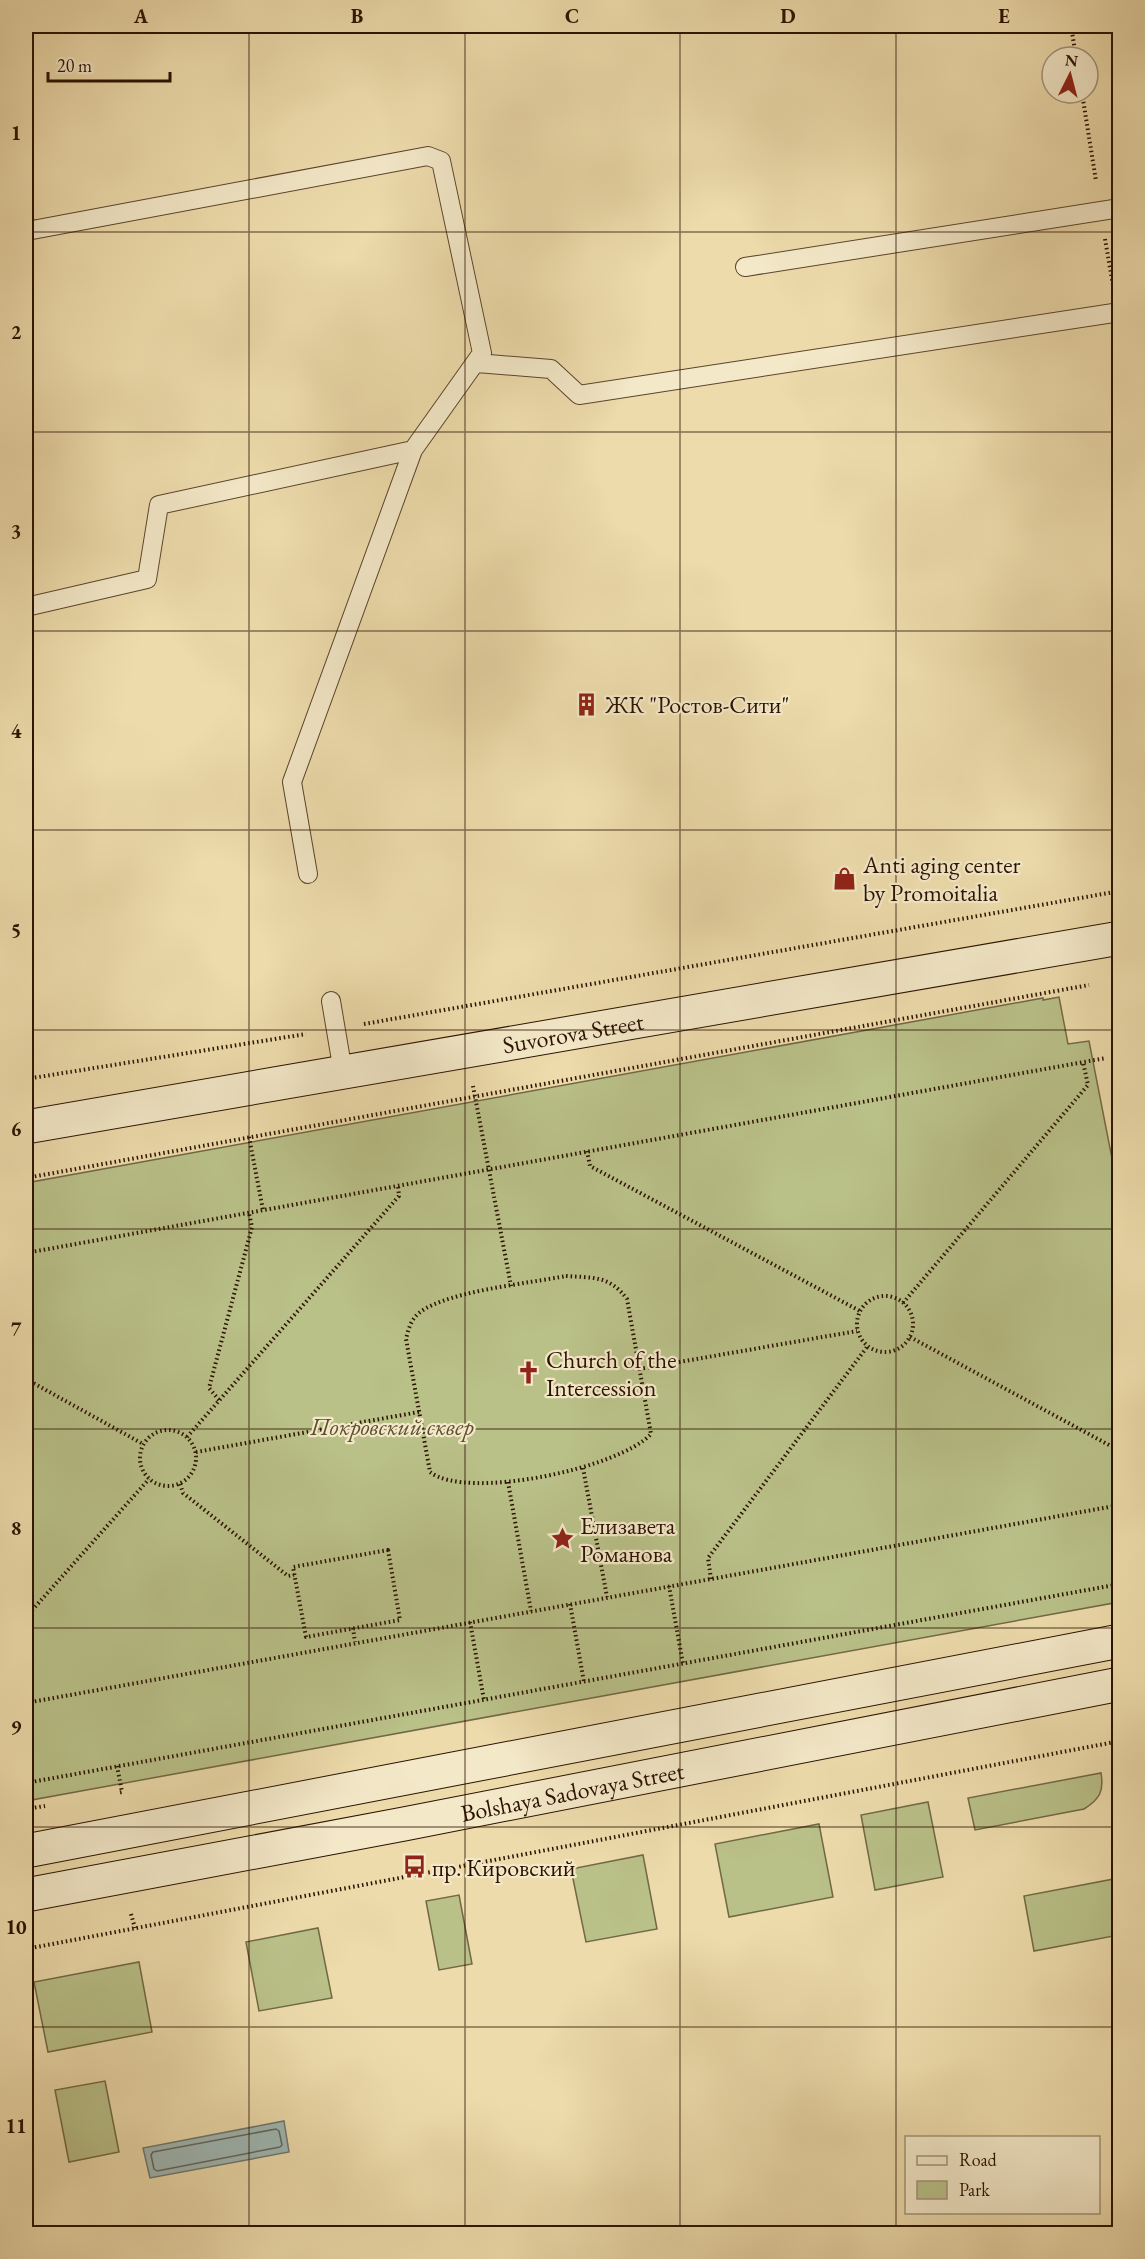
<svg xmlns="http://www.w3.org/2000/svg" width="1145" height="2259" font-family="'EB Garamond',serif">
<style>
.green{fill:#b9c088;stroke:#726944;stroke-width:1.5}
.water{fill:#9eb8b5;stroke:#70766d;stroke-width:1.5}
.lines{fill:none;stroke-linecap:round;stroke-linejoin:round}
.shore{stroke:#64655a;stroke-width:1.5}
.lane-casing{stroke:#5c442b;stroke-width:20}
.secondary-casing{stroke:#2b1200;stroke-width:35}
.path{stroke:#2b1200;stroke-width:4;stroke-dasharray:1.5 3;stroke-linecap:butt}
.lane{stroke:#f3e8c8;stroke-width:18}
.secondary{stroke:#f3e8c8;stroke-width:33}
.grid{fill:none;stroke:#2b1200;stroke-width:1.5;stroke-opacity:0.55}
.labels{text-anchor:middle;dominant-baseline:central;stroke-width:4.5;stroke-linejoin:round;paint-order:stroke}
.poi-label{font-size:24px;fill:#2b1200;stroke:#f3e8c8;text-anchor:start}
.street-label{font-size:24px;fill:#2b1200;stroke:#f3e8c8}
.park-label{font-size:24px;font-style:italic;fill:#5d4f30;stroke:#f3e8c8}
.neatline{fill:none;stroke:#2b1200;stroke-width:2}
.grid-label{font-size:20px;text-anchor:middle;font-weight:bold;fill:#2b1200}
</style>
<rect width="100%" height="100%" fill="#eddbab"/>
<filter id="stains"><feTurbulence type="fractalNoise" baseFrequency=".00333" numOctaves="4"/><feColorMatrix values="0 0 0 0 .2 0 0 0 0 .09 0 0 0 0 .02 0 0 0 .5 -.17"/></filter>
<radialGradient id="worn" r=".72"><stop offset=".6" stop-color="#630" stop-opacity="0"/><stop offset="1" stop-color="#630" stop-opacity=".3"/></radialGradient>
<path class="green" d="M1059,997l9,47 21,-3 30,153v408l-1093,199v-618l1017,-185v2z
M1101,1773c3,18 -1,26 -17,36l-109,21 -7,-32z
M928,1802l15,75 -68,13 -14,-75z
M819,1824l14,73 -104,20 -14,-73z
M643,1855l14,74 -71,13 -15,-73z
M1119,1878v57l-85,16 -10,-55z
M459,1895l13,69 -33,6 -13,-69z
M318,1928l14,70 -73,13 -13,-69z
M139,1962l13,70 -104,20 -14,-70z
M105,2081l14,71 -50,10 -14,-72z"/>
<path class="water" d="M284,2121l5,31 -139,26 -7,-30z"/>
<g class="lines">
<path class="shore" d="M276,2129l3,2 3,14 -2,2 -123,24 -3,-2 -3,-14 2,-3z"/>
<defs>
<path id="lane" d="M26,225l1,6 401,-75 13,5 41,192 -69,97 -254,55 -12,74 -121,28
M745,267l375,-59
M477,363l74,6 28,26 541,-83
M308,874l-16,-92 121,-332
M331,1001l12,71"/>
<g id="secondary">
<path id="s1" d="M26,1127l1094,-189"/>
<path d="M26,1851l1094,-210"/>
<path id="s2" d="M26,1895l378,-71 716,-140"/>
</g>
</defs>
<use href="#lane" class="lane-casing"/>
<use href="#secondary" class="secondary-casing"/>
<path class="path" d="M1071,26l5,31
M1082,93l14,88
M1105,239l8,46
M364,1024l756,-133
M26,1079l280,-45
M473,1086l38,200
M1113,1100l7,-2
M249,1137l14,73
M587,1151l3,15 270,145
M26,1178l1063,-193
M26,1253l1080,-195
M566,1276c27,2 43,-1 61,23l24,135c-31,34 -184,67 -221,38l-24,-133c2,-8 4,-16 9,-22 20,-25 117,-34 151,-41z
M857 1324a28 28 0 1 1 56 0a28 28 0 1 1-56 0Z
M903,1303l185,-218 -5,-23
M910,1337l210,114
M639,1369l218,-38
M26,1379l117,65
M219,1400l-10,-12 43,-161 -3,-14
M140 1458a28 28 0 1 1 56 0a28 28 0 1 1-56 0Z
M187,1437l212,-241 -1,-10
M196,1452l223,-40
M583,1468l24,129
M508,1482l23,129
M180,1484l3,9 105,83 6,-1
M388,1550l12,70 -94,17 -13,-70z
M711,1579l-3,-21 159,-211
M669,1586l14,78
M570,1604l14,78
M26,1617l123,-138
M470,1622l14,78
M353,1628l2,14
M26,1703l1094,-198
M117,1766l5,26 -4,1
M26,1783l1094,-199
M26,1809l19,-3
M131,1914l4,14
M26,1949l1094,-208"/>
<use href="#lane" class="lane"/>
<use href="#secondary" class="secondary"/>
</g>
<path class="grid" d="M249,26v2208M465,26v2208M680,26v2208M896,26v2208M26,232h1094M26,432h1094M26,631h1094M26,830h1094M26,1030h1094M26,1229h1094M26,1429h1094M26,1628h1094M26,1827h1094M26,2027h1094"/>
<defs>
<symbol id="building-bare" viewBox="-9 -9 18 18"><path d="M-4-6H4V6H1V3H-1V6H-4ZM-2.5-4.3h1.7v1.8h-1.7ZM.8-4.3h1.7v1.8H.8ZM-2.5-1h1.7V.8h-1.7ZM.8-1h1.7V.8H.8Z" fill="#8f2418" stroke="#f3e8c8" stroke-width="2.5" paint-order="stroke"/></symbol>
<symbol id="shop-bare" viewBox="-9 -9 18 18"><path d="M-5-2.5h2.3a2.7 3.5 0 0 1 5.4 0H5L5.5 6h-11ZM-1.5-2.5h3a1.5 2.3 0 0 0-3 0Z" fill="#8f2418" stroke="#f3e8c8" stroke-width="2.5" paint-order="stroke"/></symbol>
<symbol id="church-bare" viewBox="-9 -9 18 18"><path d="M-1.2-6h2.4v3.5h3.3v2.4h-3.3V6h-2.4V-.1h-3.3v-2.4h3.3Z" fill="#8f2418" stroke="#f3e8c8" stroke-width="2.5" paint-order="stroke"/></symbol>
<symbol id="sight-bare" viewBox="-9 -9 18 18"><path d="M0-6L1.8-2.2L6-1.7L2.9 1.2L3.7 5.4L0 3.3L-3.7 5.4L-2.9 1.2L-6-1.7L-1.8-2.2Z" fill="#8f2418" stroke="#f3e8c8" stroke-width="2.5" paint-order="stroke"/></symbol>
<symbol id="bus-bare" viewBox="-9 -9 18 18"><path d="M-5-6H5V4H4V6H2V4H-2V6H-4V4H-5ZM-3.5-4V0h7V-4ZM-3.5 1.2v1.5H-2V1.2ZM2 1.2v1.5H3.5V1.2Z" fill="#8f2418" stroke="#f3e8c8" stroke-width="2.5" paint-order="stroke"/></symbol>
</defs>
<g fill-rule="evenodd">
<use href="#building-bare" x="570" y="688" width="33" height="33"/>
<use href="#shop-bare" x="828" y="862" width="33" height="33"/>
<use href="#church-bare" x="512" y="1356" width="33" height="33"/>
<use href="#sight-bare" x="546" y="1522" width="33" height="33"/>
<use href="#bus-bare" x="398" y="1850" width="33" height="33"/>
</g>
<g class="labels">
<g class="poi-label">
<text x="605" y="704">ЖК "Ростов-Сити"</text>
<text x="863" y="864">Anti aging center<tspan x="863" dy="28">by Promoitalia</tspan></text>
<text x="546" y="1359">Church of the<tspan x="546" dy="28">Intercession</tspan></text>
<text x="580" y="1525">Елизавета<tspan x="580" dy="28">Романова</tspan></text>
<text x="432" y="1867">пр. Кировский</text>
</g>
<g class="street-label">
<text stroke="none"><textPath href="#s1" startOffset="555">Suvorova Street</textPath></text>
<text stroke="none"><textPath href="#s2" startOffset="556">Bolshaya Sadovaya Street</textPath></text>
</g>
<g class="park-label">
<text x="392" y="1426">Покровский сквер</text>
</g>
</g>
<rect width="1145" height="2259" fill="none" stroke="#eddbab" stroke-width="66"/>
<rect x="905" y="2136" width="195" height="78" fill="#f3e8c8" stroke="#a39278" stroke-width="1.5"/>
<rect x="917" y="2156" width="30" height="9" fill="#f3e8c8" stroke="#a39278" stroke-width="1.5"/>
<text x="959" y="2166" font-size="18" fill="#2b1200">Road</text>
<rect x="917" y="2181" width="30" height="18" fill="#b9c088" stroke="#a39278" stroke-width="1.5"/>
<text x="959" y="2196" font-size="18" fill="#2b1200">Park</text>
<g transform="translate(1070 75) rotate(6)"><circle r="28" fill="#f3e8c8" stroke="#a39278" stroke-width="1.5"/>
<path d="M0-4.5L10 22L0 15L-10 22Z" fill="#8f2418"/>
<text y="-9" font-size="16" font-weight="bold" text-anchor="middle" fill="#2b1200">N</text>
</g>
<path d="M48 72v9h122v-9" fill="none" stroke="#2b1200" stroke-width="3"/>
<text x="57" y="72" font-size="18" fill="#2b1200" stroke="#f3e8c8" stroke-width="4.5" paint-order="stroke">20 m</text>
<rect x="33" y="33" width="1079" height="2193" class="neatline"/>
<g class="grid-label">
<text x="141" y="23">A</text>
<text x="357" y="23">B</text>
<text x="572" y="23">C</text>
<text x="788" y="23">D</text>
<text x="1004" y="23">E</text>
<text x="16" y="140">1</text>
<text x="16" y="339">2</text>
<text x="16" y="538">3</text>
<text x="16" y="738">4</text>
<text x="16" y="937">5</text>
<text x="16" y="1136">6</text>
<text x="16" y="1336">7</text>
<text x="16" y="1535">8</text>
<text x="16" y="1734">9</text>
<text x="16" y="1934">10</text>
<text x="16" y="2133">11</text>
</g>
<rect width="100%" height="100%" filter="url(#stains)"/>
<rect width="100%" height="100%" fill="url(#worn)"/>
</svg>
